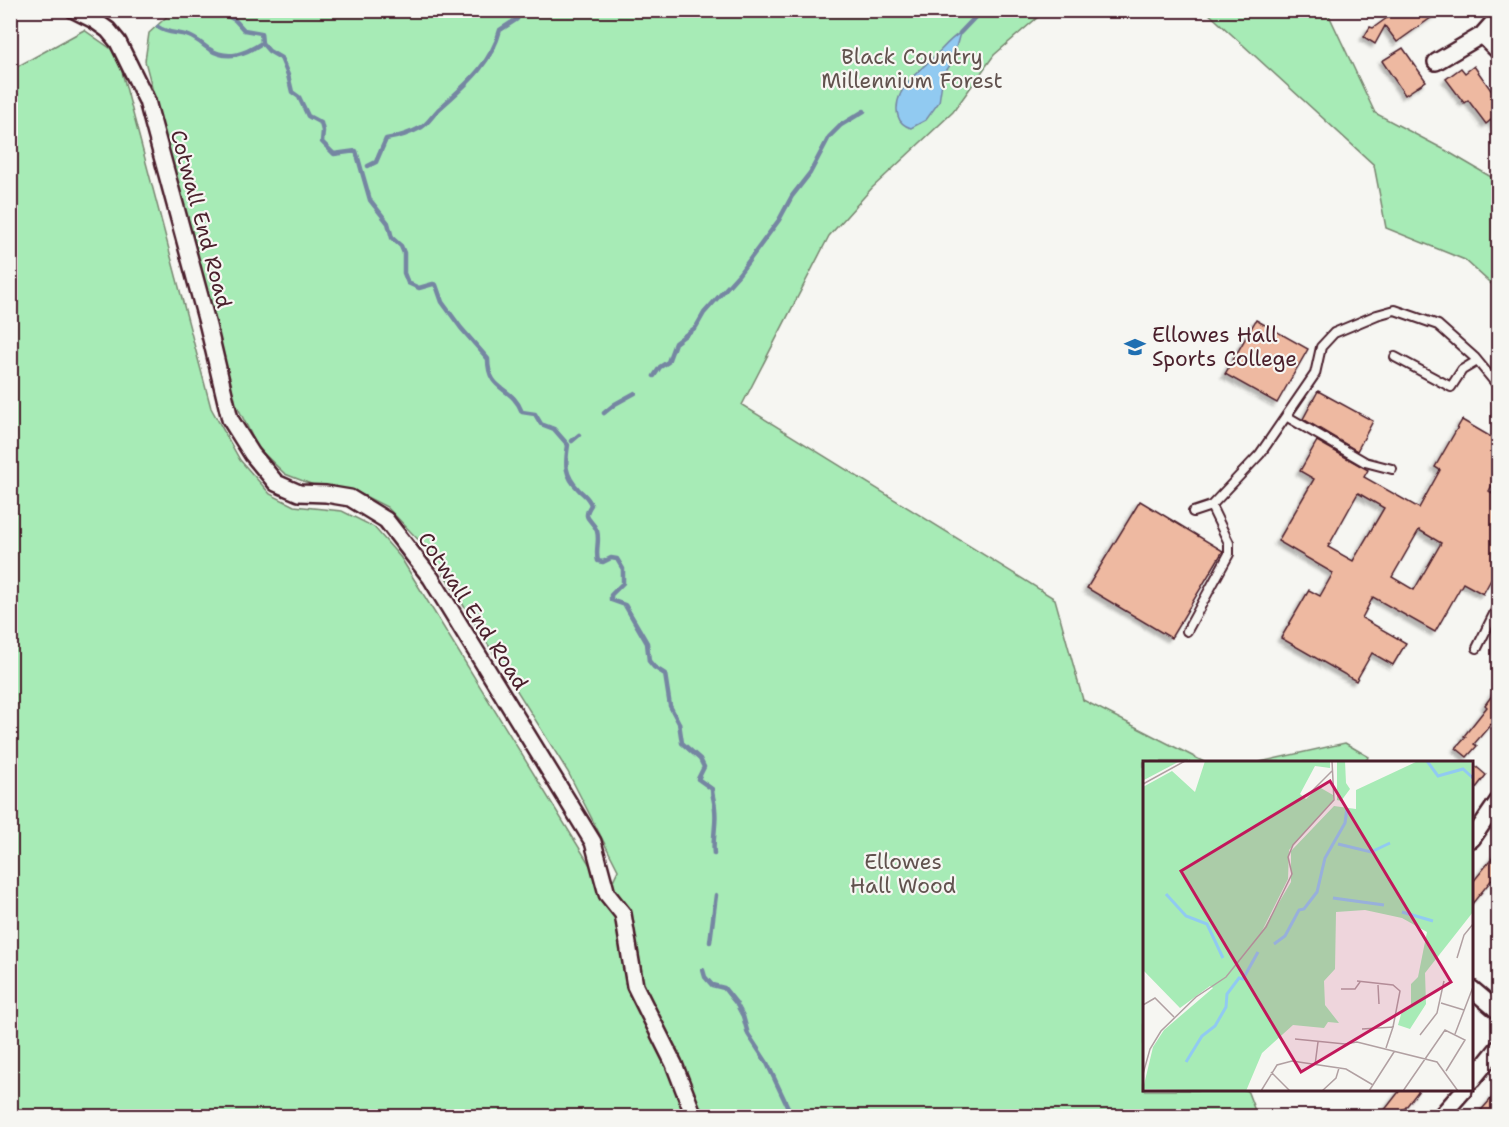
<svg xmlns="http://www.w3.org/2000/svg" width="1509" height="1127" font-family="'Shantell Sans',sans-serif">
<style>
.green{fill:#a7ebb6;stroke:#788570;stroke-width:1.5}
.water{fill:#91caf1;stroke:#7586a2;stroke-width:1.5}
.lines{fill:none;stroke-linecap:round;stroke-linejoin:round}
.stream{stroke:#7586a2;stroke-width:4.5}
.building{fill:#eeb9a1;stroke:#4a1f2b;stroke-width:1.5;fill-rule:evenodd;filter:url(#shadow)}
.service-casing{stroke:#4a1f2b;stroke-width:12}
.minor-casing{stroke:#4a1f2b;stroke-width:20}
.service{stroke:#f6f6f2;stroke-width:8}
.minor{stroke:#f6f6f2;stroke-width:15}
.labels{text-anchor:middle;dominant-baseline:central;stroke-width:4.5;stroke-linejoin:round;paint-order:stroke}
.park-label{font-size:21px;fill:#61524e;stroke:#f6f6f2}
.street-label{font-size:21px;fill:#4a1f2b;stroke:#f6f6f2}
.poi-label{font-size:21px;fill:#4a1f2b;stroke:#f6f6f2;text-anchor:start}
.inset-river{fill:none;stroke:#91caf1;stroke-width:3}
.inset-road{fill:none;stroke:#b1a0a2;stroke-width:1.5}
.view{fill:#c2185b;fill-opacity:0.15;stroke:#c2185b;stroke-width:3}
.inset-edge{fill:none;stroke:#4a1f2b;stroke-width:3}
</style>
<defs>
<filter id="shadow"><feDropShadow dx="-3.5" dy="3.5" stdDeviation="1.5" flood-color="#0004"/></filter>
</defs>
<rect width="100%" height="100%" fill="#f6f6f2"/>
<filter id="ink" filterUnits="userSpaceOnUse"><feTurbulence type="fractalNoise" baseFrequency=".0167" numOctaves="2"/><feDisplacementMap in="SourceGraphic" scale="12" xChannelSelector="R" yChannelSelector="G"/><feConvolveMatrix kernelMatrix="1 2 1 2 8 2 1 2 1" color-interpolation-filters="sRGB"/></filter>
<g filter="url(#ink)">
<path class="green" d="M174,10l871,1 -51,44 -41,57 -81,76 -43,48 -87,169 313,194 28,101 121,62h-60v328h103l10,26h-1246l-1,-919 7,-2 -6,-24v-101l73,-40 33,23 94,355 29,52 30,34 24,12 48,5 32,16 27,31 206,335 11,-23 -50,-98 -138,-220 -43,-45 -34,-17 -37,-4 -31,-12 -27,-26 -24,-48 -89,-339 4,-28z
M1206,11h121l48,102 70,37 53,31v109l-33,-30 -79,-32 -12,-63z
M1345,743l24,14 -5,5h-104z"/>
<path class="water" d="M960,33l-8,29 -9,14 -4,26 -13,18 -15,8c-7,-2 -11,-5 -13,-12 -7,-25 22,-46 38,-61 7,-7 15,-17 24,-22z"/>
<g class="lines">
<path class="stream" d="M217,10l18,10 9,10 17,3 1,10
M158,27c9,7 21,5 31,9 8,3 14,9 20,13 19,12 36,5 53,-6
M960,33l22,-23
M262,43l7,8 12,7 7,17 4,17 7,5 9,19 13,7 2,8 -1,11 12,12 22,-3 14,49 18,23 4,15 9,8 3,7v20l4,10 11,5 14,-4 3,1 6,17 19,26 27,31c0,34 24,26 34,53l13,2 6,10 13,5 14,16c-3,19 -4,30 11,45 5,5 10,8 12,15 -10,15 1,13 6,26 3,10 -2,19 1,30l5,1 8,-4 6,1 6,10v14l-12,12v5l14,5 22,38 2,18 5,6 11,7 5,32 9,17 3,20 18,16 4,8 -6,12 14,10c0,8 3,13 3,20 2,15 -3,30 -1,45
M368,166l8,-4 10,-23c13,-2 25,-6 36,-12 6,-4 11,-12 16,-17 26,-24 53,-45 62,-80l17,-11 5,-9
M654,376l6,-9 8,-5 7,-19 21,-16 8,-14 35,-39 40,-54 13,-24 18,-23 19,-36 12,-12 23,-14
M604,413l11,-9 20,-11
M572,441l7,-6
M710,942l6,-47
M703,970l2,7 7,8 12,3 12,15 7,13 5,18 19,29 25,53"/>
</g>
<path class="building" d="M1398,10h44l-45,32 -12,-16 -10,18 -11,-7 6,-10 3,1z
M1403,48l23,33 -21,14 -23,-34z
M1474,66l24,34v34l-7,-14 -5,4 -18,-24 -4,3 -18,-24 15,-11 4,5z
M1256,320l52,29 -31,54 -52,-29z
M1318,391l55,30 -16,30 -54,-32z
M1462,420l36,21v34l-9,16 9,6v70l-15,27 -20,-11 -28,49 -62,-35 -11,21 44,25 -13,22 -21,-12 -16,28 -75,-43 28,-48 11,6 13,-23 -55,-32 36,-62 -14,-8 17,-30 51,29 -4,7 55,31 21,-38 -5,-3zM1358,493l26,15 -31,53 -25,-14zM1419,530l22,13 -27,47 -22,-13z
M1140,501l83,50 -52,87 -84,-50z
M1498,687v29l-24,28 3,2 -10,11 -11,-9 10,-11 -2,-1 23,-29 -2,-2z
M1472,763l14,12 -14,18z
M1498,851v21l-26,32v-21z
M1401,1089h19l-21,27h-19z
M1498,1091v25h-22z"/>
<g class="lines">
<defs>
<path id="service" d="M1395,357l56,30 11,-17 15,-9
M1286,416l79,46 27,7
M1193,512l18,-6 49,-52 55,-80 6,-27 13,-14 43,-18 18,-5 43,15 37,33 23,28
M1187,631l42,-77v-11l-18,-37
M1477,648l21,-42"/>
<path id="minor" d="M74,10l20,10 14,10 10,12 29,59 61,225 22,93 22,35 24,29 23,10 27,1 24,4 36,22 45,58 162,264 14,52 16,20 12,72 39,78 20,52
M1482,35l16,16
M1436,62l46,-27 16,-18
M1472,839l26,-38
M1472,989l26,22
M1472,1080l26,-32
M1441,1116l23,-26"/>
</defs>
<use href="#service" class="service-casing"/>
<use href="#minor" class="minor-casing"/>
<use href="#service" class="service"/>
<use href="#minor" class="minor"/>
</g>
</g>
<defs>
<symbol id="school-bare" viewBox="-9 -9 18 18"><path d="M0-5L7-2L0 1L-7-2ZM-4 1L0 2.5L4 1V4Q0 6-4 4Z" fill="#1f6fb2" stroke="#f6f6f2" stroke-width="2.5" paint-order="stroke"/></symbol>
</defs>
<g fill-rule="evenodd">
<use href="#school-bare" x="1120" y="332" width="30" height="30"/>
</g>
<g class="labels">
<g class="park-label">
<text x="912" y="57">Black Country<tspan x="912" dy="24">Millennium Forest</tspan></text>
<text x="903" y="862">Ellowes<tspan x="903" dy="24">Hall Wood</tspan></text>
</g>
<g class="street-label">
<text transform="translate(201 219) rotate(75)">Cotwall End Road</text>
<text transform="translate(473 611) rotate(57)">Cotwall End Road</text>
</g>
<g class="poi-label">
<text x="1152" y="335">Ellowes Hall<tspan x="1152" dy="24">Sports College</tspan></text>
</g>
</g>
<g transform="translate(1143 761)">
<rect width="330" height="330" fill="#f6f6f2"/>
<path d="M0,0h37l-36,19zM62,0h125v7l-15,-2 -15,28 6,5 13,-12 14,8v6l-44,49 -1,29 -27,54 30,-51v-31l43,-45 22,3v-19l62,-29h53l2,151 -48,61 1,31 -16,25 -12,-4 4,-14 9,-5v-22l7,-7 9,-45 -25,-14 -37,-8 -29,2 -1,57 -11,12 1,24 14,18 -11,-1 -4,6 -31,-3 -31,28 -16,38 -103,-2 10,-42 11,-17 49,-42 -3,-2 -30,22 -37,-38v-183l29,-16 23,21zM194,0h8l1,22 4,6 -9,12 -4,-1z" fill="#a7ebb6"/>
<path class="inset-river" d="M284,0l11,15 25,-7 10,9M195,83l33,8 19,-9M23,133l20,22 21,8 16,34M190,137l51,7M259,151l31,9M131,183l11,-8 14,-26 5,-1 13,-17 8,-34 20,-35 2,-15M43,301l16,-26 13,-10 11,-19 1,-13 12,-16 4,1 15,-27"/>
<path class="inset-road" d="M0,23l42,-23M168,31l21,-21M314,197l7,-23 9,-11M214,220l36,4 7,6 -7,36M235,224l1,19M198,228h14l5,-7M298,242l23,7M0,244l12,-7 19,19M219,268l31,-2 -7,21M312,273l18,-47M277,274l17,-22 7,-32M152,278l50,5 12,-2 80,20 21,29M172,304l3,-23M128,311l19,19M0,313l7,-25 11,-18 35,-34 30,-20 40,-50 26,-53 -4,-17 5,-12 41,-45 -2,-39M118,330l16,-26 15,-4 54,8 27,16M179,330l14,-13 3,-10M226,330l25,-39M260,330l42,-61 20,10 -19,31"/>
<path class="view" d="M187,20l121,201 -150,90 -120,-201z"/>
<rect width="330" height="330" class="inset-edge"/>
</g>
<rect width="1509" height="1127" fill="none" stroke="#f6f6f2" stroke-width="36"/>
<rect x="18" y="18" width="1473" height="1091" fill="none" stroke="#4a1f2b" stroke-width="2" filter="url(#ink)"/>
</svg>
